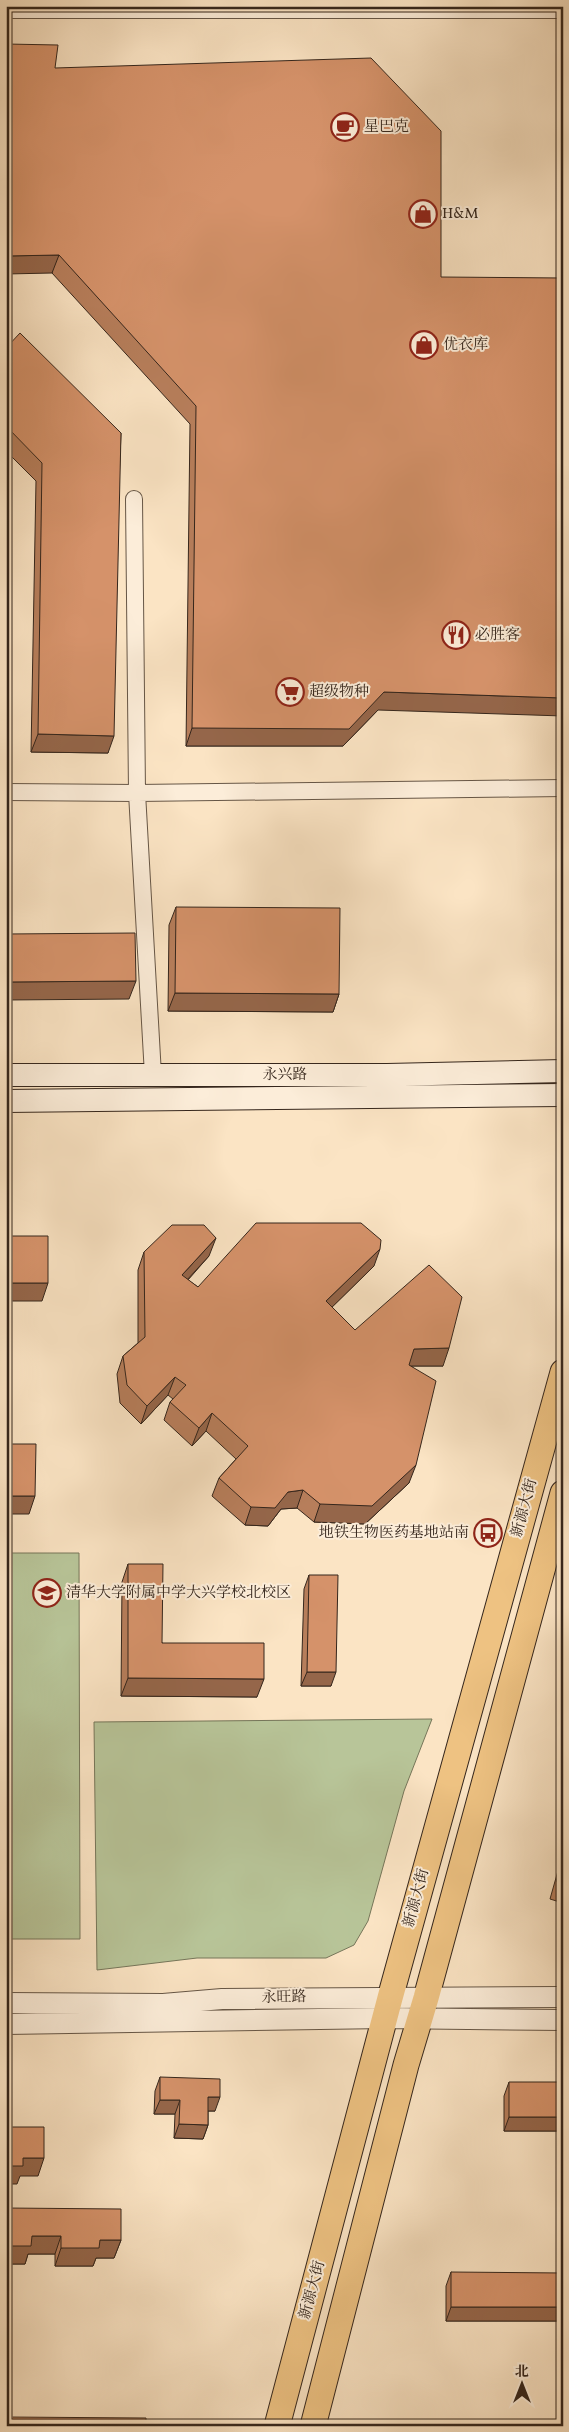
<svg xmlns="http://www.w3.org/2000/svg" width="569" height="2432" font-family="Vollkorn,'Noto Serif SC',serif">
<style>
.green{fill:#b8c599;stroke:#76765a}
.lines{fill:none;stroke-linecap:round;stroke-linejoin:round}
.minor-casing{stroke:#665646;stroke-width:18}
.tertiary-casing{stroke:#665646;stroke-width:22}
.secondary-casing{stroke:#35261c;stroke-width:24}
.primary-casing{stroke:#35261c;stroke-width:27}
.minor{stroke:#fcedd9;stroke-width:16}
.tertiary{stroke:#fcedd9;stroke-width:20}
.secondary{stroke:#fcedd9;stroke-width:22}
.primary{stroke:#eec282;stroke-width:25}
.wall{fill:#b77e5b;stroke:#35261c}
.shaded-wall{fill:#95664a;stroke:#35261c}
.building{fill:#d5926a;stroke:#35261c}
.labels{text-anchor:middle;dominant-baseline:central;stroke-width:4;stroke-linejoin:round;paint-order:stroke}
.poi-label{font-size:15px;fill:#35261c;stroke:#fcedd9;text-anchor:start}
.street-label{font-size:15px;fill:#35261c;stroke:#fcedd9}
</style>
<rect width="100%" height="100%" fill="#fbe4c4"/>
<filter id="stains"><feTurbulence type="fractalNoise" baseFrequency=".004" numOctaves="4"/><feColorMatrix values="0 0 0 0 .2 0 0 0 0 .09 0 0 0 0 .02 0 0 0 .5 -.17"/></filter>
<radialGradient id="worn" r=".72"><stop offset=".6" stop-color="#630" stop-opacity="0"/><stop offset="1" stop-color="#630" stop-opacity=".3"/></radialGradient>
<path class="green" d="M6,1553h73l1,386h-74z
M432,1719l-28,72 -36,130 -14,24 -28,13h-129l-100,12 -3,-248z"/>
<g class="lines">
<defs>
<path id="minor" d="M134,499l3,294 16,282
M6,792l131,1 426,-5"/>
<path id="tertiary" d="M6,8h557
M6,2003l157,1 59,-5 341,-2
M6,2024l379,-6 178,2"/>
<path id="secondary" d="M6,1075h381l176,-4
M6,1101l557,-6"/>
<path id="primary" d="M277,2426l113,-428 173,-626
M313,2426l93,-361 20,-67 137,-505"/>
</defs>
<use href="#minor" class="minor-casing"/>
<use href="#tertiary" class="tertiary-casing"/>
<use href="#secondary" class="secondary-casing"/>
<use href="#primary" class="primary-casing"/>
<use href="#minor" class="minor"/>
<use href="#tertiary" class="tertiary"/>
<use href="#secondary" class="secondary"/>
<use href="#primary" class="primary"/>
</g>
<path class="wall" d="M55,68l323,642 -35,36h-157l4,-322 -138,-151z
M6,348l115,85 -13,320 -77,-1 5,-271 -30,-30z
M176,907l163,87 -6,18 -165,-1 1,-86z
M144,1252l65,4 -21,24 10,7 176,-21 -42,41 23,23 88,36h-31l-3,117 -44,41 -51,-2 -17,-14 -16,1 -13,17 -23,-1 -33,-29 7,-18 17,-19 -30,-28 -14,15 -28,-26 6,-18 3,-3 -5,-4 -27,29 -21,-21 -3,-29 6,-18 15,-13v-73z
M128,1564l34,79 95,54 -136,-1 1,-114z
M309,1575l22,111h-30l3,-97z
M563,1853v50l-13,-4z
M160,2077l55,34h-7v14l-5,14 -29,-1 1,-24h-21l1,-23z
M509,2082l54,49h-59v-35z
M6,2208l115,32 -7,18h-18l-3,8h-38v-12h-27l-3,10h-19z
M451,2272l112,49h-117v-35z"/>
<path class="shaded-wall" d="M59,255l-7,18 -46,1v-18z
M384,692l179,6v18l-185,-6 -35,36h-157l6,-18z
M38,734l76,2 -6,17 -77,-1z
M136,981l-7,18 -123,1v-18z
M175,993l164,1 -6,18 -165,-1z
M216,1238l-7,18 -34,37 7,-18z
M380,1249l-6,17 -54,53 6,-18z
M6,1283h42l-6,18h-36z
M449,1348l-6,18h-36l7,-17z
M175,1377l-7,18 -27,29 6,-18z
M212,1413l-6,18 -14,15 7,-18z
M416,1465l-7,18 -44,41 -51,-2 6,-18z
M303,1490l-6,18 -16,1 -13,17 -23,-1 6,-18 37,-15z
M6,1496h29l-6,18h-23z
M307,1672h29l-5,14h-30z
M128,1678l136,1 -7,18 -136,-1z
M208,2097h12l-5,14h-12z
M160,2100h20l-5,14h-21z
M509,2117h54v14h-59z
M179,2124l29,1 -5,14 -29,-1z
M23,2158h21l-6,18h-18l-3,8h-11v-18z
M32,2236h29l-6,18h-27l-3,10h-19v-14l2,-4z
M100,2240h21l-7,18h-18l-3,8h-38l6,-18z
M451,2307h112v14h-117z"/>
<path class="building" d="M6,44l52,1 -3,23 316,-10 70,73v146l122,1v420l-179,-6 -35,37 -157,-1 4,-322 -137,-151 -53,1z
M20,333l101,100 -7,303 -76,-2 4,-271 -36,-37v-78z
M176,907l164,1 -1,86 -164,-1z
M135,933l1,48 -130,1v-48z
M256,1223h105l20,17 -1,9 -54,52 29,29 74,-65 33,32 -13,51 -35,1 -5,16 27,16 -20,84 -44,41 -52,-2 -17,-14 -15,2 -13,16 -24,-1 -32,-29 29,-32 -36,-33 -13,15 -29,-26 16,-17 -11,-8 -28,29 -20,-21 -4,-29 22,-19 -1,-85 28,-27h32l12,13 -34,37 16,12z
M6,1236h42v47h-42z
M6,1444h30l-1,52h-29z
M128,1564h35l-1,79h102v36l-136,-1z
M309,1575h29l-2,97h-29z
M563,1858v25l-7,-2z
M160,2077l60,2v18h-12v28l-29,-1 1,-24h-20z
M509,2082h54v35h-54z
M6,2127h38v31h-21v8h-17z
M6,2208l115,1v31h-21l-1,8h-38v-12h-29l-1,10h-23v-14h-2z
M451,2272l112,1v34h-112z
M6,2417l140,1v8h-140z"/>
<defs>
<symbol id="cafe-ring" viewBox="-11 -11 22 22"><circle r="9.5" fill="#fcedd9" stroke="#8f2418" stroke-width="1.5"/><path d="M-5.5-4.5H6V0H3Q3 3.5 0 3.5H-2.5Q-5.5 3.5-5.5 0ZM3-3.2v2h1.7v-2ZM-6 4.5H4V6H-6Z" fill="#8f2418"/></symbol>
<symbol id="shop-ring" viewBox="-11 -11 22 22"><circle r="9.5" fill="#fcedd9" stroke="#8f2418" stroke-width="1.5"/><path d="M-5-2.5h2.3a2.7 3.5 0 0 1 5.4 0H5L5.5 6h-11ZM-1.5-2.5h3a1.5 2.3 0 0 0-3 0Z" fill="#8f2418"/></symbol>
<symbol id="restaurant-ring" viewBox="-11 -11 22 22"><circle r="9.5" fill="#fcedd9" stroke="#8f2418" stroke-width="1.5"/><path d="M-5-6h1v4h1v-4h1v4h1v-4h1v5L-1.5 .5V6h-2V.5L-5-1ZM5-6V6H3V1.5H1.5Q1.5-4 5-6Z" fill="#8f2418"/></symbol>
<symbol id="supermarket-ring" viewBox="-11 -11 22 22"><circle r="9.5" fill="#fcedd9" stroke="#8f2418" stroke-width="1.5"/><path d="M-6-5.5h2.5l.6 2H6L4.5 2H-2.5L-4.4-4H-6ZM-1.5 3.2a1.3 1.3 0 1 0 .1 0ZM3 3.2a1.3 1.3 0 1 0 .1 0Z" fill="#8f2418"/></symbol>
<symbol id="bus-ring" viewBox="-11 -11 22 22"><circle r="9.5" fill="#fcedd9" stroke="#8f2418" stroke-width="1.5"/><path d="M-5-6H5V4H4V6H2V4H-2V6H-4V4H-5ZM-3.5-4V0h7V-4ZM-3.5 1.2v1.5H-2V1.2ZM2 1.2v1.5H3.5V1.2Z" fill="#8f2418"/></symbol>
<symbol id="school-ring" viewBox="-11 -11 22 22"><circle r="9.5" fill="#fcedd9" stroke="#8f2418" stroke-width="1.5"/><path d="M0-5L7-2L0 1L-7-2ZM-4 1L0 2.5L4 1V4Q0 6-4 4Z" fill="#8f2418"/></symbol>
</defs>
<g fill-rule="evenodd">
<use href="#cafe-ring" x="329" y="111" width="32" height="32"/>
<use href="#shop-ring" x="407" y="198" width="32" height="32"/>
<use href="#shop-ring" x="408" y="329" width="32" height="32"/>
<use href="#restaurant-ring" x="440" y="619" width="32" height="32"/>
<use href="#supermarket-ring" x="274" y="676" width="32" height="32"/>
<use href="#bus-ring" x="472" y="1517" width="32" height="32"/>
<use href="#school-ring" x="31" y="1577" width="32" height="32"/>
</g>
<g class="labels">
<g class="poi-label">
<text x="364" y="127">星巴克</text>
<text x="442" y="214">H&amp;M</text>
<text x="443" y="345">优衣库</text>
<text x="475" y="635">必胜客</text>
<text x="309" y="692">超级物种</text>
<text x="469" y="1533" text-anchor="end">地铁生物医药基地站南</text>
<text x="66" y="1593">清华大学附属中学大兴学校北校区</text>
</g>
<g class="street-label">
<text x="285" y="1075">永兴路</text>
<text transform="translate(525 1508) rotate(-75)">新源大街</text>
<text transform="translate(417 1898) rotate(-75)">新源大街</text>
<text transform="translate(284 1998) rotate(-1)">永旺路</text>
<text transform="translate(313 2290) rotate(-75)">新源大街</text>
</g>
</g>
<rect width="569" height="2432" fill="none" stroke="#fbe4c4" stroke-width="25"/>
<rect x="8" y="8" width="554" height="2417" fill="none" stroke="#35261c" stroke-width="2.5"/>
<rect x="12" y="12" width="544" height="2407" fill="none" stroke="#35261c"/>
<g transform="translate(522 2384)" stroke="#fcedd9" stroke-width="4" paint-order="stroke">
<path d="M0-4L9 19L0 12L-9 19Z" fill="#35261c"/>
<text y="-8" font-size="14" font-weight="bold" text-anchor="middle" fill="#35261c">北</text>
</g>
<rect width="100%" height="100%" filter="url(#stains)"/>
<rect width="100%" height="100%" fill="url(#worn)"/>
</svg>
